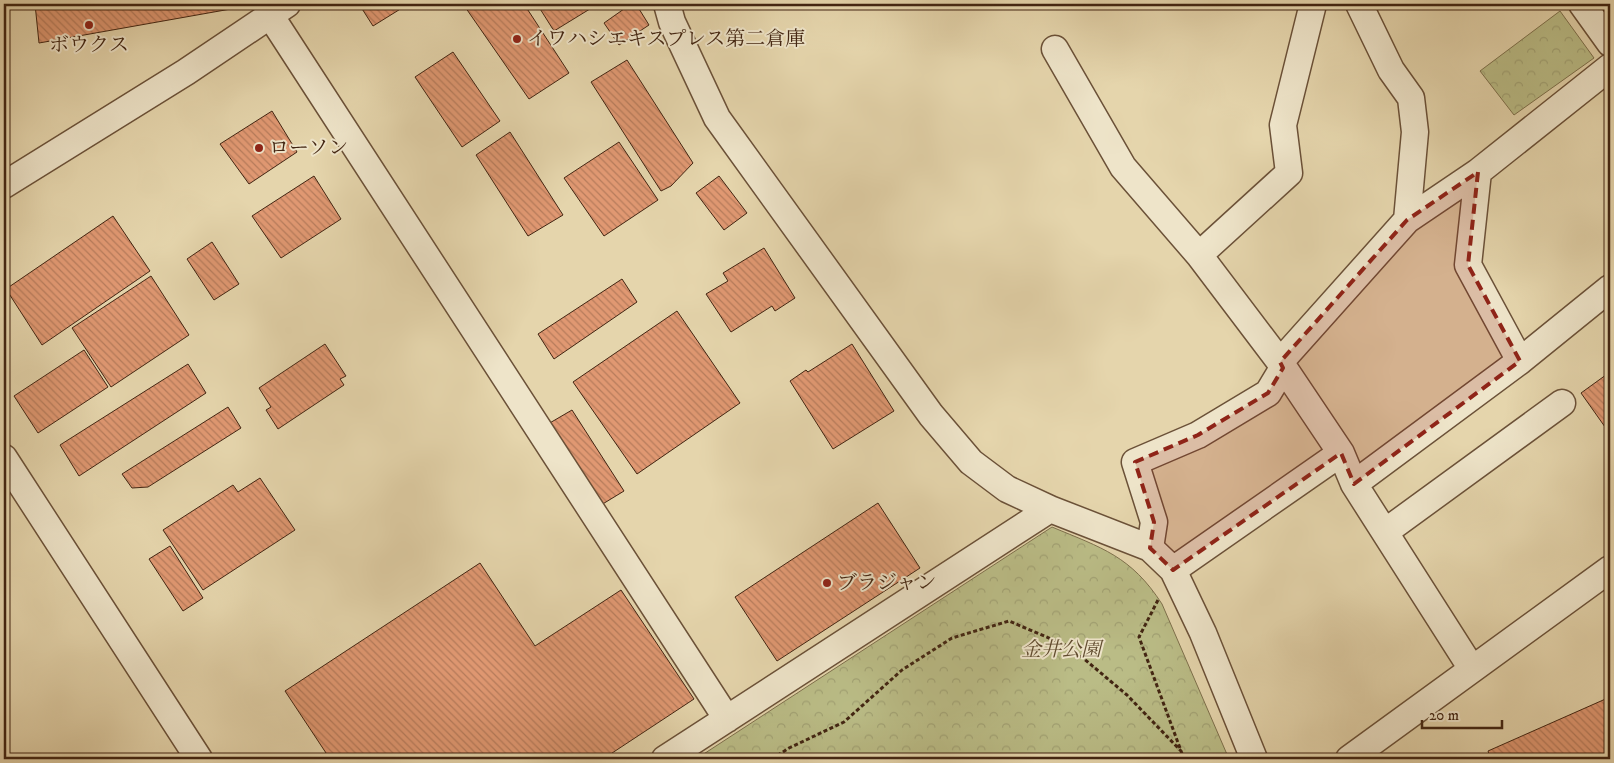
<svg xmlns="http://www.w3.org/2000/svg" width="1614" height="763" font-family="'IM FELL DW Pica','Noto Serif JP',serif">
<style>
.park{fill:url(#park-crowns);stroke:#7e704c}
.building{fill:url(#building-back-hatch);stroke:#422512}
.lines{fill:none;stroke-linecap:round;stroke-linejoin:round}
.minor-casing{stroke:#6b5138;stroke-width:29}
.path{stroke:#422512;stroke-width:3;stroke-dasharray:4 2.5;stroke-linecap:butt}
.minor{stroke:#eee4c9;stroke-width:26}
.marked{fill:#8f2418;fill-opacity:0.2;stroke:#8f2418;stroke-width:4;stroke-dasharray:10 6;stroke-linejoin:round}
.poi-dot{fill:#8f2418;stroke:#eee4c9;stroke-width:2}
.labels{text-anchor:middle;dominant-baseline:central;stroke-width:4;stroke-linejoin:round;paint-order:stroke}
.poi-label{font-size:20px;fill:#422512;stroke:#eee4c9;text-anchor:start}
.park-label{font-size:20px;font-style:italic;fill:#604b2f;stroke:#eee4c9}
</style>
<defs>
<pattern id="park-crowns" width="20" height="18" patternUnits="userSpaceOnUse" patternTransform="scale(1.25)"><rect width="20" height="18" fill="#babc86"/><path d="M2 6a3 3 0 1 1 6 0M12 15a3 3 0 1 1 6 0" fill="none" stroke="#a1a173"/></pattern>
<pattern id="building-back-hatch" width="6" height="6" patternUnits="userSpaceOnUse" patternTransform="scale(1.25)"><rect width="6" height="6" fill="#e09872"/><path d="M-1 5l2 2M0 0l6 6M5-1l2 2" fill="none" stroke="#b77c5c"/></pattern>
</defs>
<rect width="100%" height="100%" fill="#e5d5ac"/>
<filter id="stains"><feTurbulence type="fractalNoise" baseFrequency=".004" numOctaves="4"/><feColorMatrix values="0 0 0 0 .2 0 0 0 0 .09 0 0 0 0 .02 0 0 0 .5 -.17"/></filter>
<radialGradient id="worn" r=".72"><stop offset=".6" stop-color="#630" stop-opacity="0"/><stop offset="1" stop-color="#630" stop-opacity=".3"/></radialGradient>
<path class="park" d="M1560,11l34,47 -80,57 -34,-44z
M1052,527c50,21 79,29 110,77l67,155h-533z"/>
<path class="building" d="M35,4h206l1,3 -203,36z
M359,4h40l3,4 -29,18z
M463,4h61l45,69 -40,26z
M537,4h61l-44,27z
M631,4h5l13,21 -30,20 -15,-22z
M453,52l47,69 -38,26 -47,-70z
M627,60l66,103 -22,23 -10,5 -70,-109z
M272,111l25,41 -48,32 -29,-40z
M510,132l53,83 -35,21 -52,-81z
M619,142l39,58 -54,36 -40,-58z
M314,176l27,43 -60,39 -29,-42z
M719,176l28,37 -23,17 -28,-37z
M113,216l37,55 -108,74 -36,-56z
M212,242l27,42 -25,16 -27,-41z
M764,248l31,50 -20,13 -3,-5 -41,26 -25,-38 22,-13 -5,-8z
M151,276l38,59 -78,52 -39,-59z
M622,279l15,23 -83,57 -16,-25z
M677,311l63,92 -103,71 -64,-92z
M325,344l21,32 -6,3 4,6 -66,44 -12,-19 5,-3 -12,-19z
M852,344l42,67 -61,38 -43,-68 16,-11 2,2z
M84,350l24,37 -70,46 -24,-37z
M188,364l18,29 -127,83 -19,-31z
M1610,372v62l-29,-41z
M228,407l13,21 -93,59 -16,1 -10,-14z
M572,410l52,81 -23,14 -53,-81z
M260,478l35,52 -92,60 -40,-60 70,-45 5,7z
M878,503l42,65 -143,93 -42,-64z
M170,546l33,52 -20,13 -34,-52z
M480,563l55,83 86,-56 73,109 -91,60h-273l-45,-68z
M1610,697v62h-119l-3,-8z"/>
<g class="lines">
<defs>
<path id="minor" d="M667,4l5,18 45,96 214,297 40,47 36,27 43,20
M1582,4l28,39
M270,15l457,704
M1055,49l68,118 76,88 81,107 61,91 13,31 118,185
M4,185l182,-113 101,-68
M1407,220l71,-48
M1199,255l90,-82 -6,-48 30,-121
M1520,361l-52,-96 10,-93 132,-105
M1280,362l127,-142 8,-88 -4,-34 -20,-28 -32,-66
M4,458l195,301
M1354,484l166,-123 90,-73
M1385,532l177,-129
M1150,548l4,-26 -19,-60 63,-27 70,-42 15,-25
M1173,570l168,-117
M665,759l385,-250 100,39 23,22 30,63 51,126
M1349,759l261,-190"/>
</defs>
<use href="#minor" class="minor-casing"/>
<path class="path" d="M1158,600l-19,37 45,122
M772,759l17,-11 55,-26 58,-52 50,-32 57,-17 61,26 57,48 54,56"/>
<use href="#minor" class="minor"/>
</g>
<path class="marked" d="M1478,172l-10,93 52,96 -166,123 -13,-31 -168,117 -23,-22 4,-26 -19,-60 63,-27 70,-42 15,-25 -3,-6 127,-142z"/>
<g class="poi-dot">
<circle cx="89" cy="25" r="5"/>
<circle cx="517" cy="39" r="5"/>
<circle cx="259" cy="148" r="5"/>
<circle cx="827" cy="583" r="5"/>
</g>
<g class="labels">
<g class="poi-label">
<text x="527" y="39">イワハシエキスプレス第二倉庫</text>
<text x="89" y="45" text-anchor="middle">ボウクス</text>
<text x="269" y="148">ローソン</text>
<text x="837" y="583">ブラジャン</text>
</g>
<g class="park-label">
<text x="1061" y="650">金井公園</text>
</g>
</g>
<rect width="1614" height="763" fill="none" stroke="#e5d5ac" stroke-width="20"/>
<rect x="5" y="5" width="1604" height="753" fill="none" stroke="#422512" stroke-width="2.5"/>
<rect x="10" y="10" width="1594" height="743" fill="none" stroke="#422512"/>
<path d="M1422 720v8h80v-8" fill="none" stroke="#422512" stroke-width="2.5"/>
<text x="1429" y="720" font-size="15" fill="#422512" stroke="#eee4c9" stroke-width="4" paint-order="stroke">20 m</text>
<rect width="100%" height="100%" filter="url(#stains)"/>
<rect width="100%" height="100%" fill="url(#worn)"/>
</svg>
